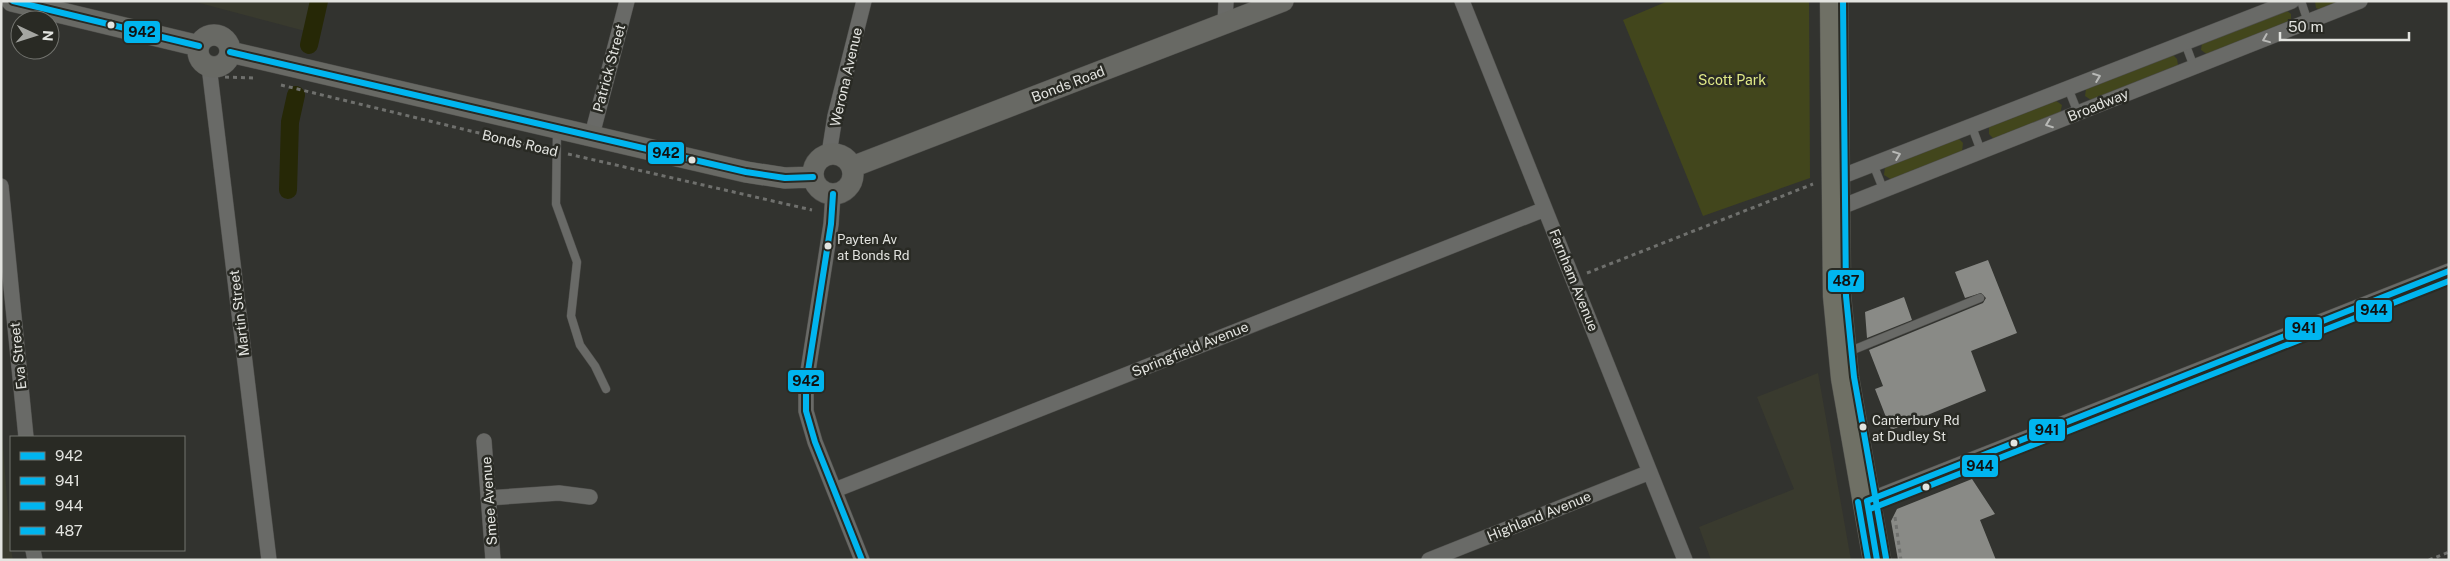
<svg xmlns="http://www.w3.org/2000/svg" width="2450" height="561" font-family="'Public Sans',sans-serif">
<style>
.built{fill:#393a2e}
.green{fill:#42461c}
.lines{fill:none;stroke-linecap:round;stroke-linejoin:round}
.canal{stroke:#262806;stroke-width:18}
.building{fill:#898a86}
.lane-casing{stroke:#4f4f4c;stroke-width:9}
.street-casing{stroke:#4f4f4c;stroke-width:16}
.secondary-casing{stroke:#4f4f4c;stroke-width:22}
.highway-casing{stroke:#4f4f4c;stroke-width:29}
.path{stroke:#6f706d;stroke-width:3;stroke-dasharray:4 4;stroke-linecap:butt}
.lane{stroke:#696a67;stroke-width:8}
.street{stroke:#696a67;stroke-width:15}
.secondary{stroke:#686964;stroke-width:21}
.highway{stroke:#6f7065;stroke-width:28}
.bus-1-casing{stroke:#292a24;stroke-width:10}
.bus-2-casing{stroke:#292a24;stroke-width:10}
.bus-3-casing{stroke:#292a24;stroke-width:10}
.bus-4-casing{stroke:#292a24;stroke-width:10}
.bus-1{stroke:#00b5ef;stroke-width:6}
.bus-2{stroke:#00b5ef;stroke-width:6}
.bus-3{stroke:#00b5ef;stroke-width:6}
.bus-4{stroke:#00b5ef;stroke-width:6}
.oneway{stroke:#b8b9b6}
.bus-dot{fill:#e3e4e0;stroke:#292a24;stroke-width:2}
.labels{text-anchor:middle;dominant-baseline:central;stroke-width:5;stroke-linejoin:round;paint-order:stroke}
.bus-label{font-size:13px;fill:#e3e4e0;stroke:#292a24;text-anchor:start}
.street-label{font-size:14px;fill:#e3e4e0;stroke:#292a24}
.park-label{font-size:14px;fill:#e1ea87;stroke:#292a24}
.line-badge{stroke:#292a24;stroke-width:2}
.pale-badge-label{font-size:14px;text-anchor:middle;font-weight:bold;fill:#111}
</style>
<rect width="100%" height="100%" fill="#32332f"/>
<path class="built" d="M192,1h125l-8,31z
M1818,373l33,187h-140l-12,-33 95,-38 -37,-92z
M1,421l10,129 2,10h-12z"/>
<path class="green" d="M1668,1h141l1,177 -107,38 -80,-196z
M2315,1h31l-25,9 -5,-2z
M2286,10l5,4v6l-83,35 -7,-5 1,-8z
M2173,55l4,4 1,6 -87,35 -6,-4 1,-7z
M2055,100l7,5 -2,9 -66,25 -5,-5v-7z
M1954,139h5l4,4 -1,9 -70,28 -8,-5 1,-8z"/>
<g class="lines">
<path class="canal" d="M309,45l10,-44
M288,190l2,-68 6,-27"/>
</g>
<path class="building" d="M1988,260l29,73 -46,18 15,40 -95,39 -16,-41 8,-3 -14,-36 114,-47 3,-5 -5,-5 -16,5 -10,-26z
M1904,297l8,23 -45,18 -2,-26z
M1972,479l23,35 -15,6 16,40h-98l-7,-39 6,-12z"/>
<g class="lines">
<defs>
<path id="lane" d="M2301,1l7,21
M2185,43l9,24
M2068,88l10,25
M1972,127l9,24
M557,129l-1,75 21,58 -6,54 9,29 15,21 11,23
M1873,164l11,27
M1848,352l132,-54"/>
<path id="street" d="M1462,1l223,559
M1225,23l1,-22
M209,66l60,494
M592,135l35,-134
M829,154l6,-38 29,-115
M1835,179l457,-178
M1,186l25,251
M833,194l-2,30 -25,160v27l9,31 47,118
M1836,209l524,-208
M484,441l9,119
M835,490l710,-281
M488,498l71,-5 31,4
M1867,501l582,-230
M33,550l2,10
M1429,560l221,-88"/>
<path id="secondary" d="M12,1l187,45
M198 51a16 16 0 1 1 32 0a16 16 0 1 1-32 0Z
M230,52l516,120 39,6 28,-1
M813 174a20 20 0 1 1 40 0a20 20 0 1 1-40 0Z
M852,167l431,-166"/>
<path id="highway" d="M1834,1l3,295 8,82 32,182"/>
</defs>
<use href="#lane" class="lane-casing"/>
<use href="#street" class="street-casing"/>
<use href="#secondary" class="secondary-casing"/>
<use href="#highway" class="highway-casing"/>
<path class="path" d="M225,77l28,1
M281,85l264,64
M568,154l244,56
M1587,273l226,-89
M1895,517l6,43
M2429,560l20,-8"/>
<use href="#lane" class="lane"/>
<use href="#street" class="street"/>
<use href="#secondary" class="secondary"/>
<use href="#highway" class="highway"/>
<defs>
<path id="bus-1" d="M13,1l186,45
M230,52l516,120 39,6 28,-1
M833,194l-2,30 -25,160v27l9,31 47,118"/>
<path id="bus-2" d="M1867,501l582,-230
M1867,501l10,59"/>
<path id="bus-3" d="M1858,502l10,58
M1870,509l579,-228"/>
<path id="bus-4" d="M1843,1l3,295 8,81 32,181"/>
</defs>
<use href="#bus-1" class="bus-1-casing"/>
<use href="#bus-2" class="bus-2-casing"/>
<use href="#bus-3" class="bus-3-casing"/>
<use href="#bus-4" class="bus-4-casing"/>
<use href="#bus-1" class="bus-1"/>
<use href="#bus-2" class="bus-2"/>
<use href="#bus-3" class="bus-3"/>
<use href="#bus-4" class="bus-4"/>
</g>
<defs><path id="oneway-chevron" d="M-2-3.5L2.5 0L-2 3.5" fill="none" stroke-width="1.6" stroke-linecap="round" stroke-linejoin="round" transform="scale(1.25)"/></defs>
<g class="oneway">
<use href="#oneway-chevron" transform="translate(2266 39) rotate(158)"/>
<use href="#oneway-chevron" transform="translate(2097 77) rotate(-21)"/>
<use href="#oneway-chevron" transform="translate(2049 124) rotate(159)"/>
<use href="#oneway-chevron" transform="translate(1897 155) rotate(-21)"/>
</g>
<g class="bus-dot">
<circle cx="111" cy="25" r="4.5"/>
<circle cx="692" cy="160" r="4.5"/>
<circle cx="828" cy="246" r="4.5"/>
<circle cx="1863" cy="427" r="4.5"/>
<circle cx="2014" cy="443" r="4.5"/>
<circle cx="1926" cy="487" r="4.5"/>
</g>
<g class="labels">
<g class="bus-label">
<text x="837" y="239">Payten Av<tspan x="837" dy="16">at Bonds Rd</tspan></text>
<text x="1872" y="420">Canterbury Rd<tspan x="1872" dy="16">at Dudley St</tspan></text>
</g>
<g class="street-label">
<text transform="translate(609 68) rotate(-75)">Patrick Street</text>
<text transform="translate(846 77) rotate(-77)">Werona Avenue</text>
<text transform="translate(1068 84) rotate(-21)">Bonds Road</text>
<text transform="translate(2098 105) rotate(-22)">Broadway</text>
<text transform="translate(520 143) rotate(13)">Bonds Road</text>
<text transform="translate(1574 280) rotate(68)">Farnham Avenue</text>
<text transform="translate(239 313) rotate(-97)">Martin Street</text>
<text transform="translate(1190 349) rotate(-22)">Springfield Avenue</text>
<text transform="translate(18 356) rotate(-96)">Eva Street</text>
<text transform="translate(489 501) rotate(-94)">Smee Avenue</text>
<text transform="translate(1539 516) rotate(-22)">Highland Avenue</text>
</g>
<g class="park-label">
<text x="1732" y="80">Scott Park</text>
</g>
</g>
<g class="line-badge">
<rect x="123" y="20" width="38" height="24" rx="5" fill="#00b5ef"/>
<rect x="647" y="141" width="38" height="24" rx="5" fill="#00b5ef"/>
<rect x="1827" y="269" width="38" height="24" rx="5" fill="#00b5ef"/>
<rect x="2355" y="299" width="38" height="24" rx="5" fill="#00b5ef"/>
<rect x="2284" y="316" width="39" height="25" rx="5" fill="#00b5ef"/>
<rect x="787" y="369" width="38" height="24" rx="5" fill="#00b5ef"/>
<rect x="2028" y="418" width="38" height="24" rx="5" fill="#00b5ef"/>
<rect x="1961" y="454" width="38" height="24" rx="5" fill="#00b5ef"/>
</g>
<g class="pale-badge-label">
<text x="142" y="37">942</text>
<text x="666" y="158">942</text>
<text x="1846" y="286">487</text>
<text x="2374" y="315">944</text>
<text x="2304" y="333">941</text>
<text x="806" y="386">942</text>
<text x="2047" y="435">941</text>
<text x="1980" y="471">944</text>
</g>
<rect width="2450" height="561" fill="none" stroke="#e3e4e0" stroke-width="5"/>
<rect x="10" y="436" width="175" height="115" fill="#292a24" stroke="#73746f"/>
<rect x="20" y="452" width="25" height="8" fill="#00b5ef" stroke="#73746f"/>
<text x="55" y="461" font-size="15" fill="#e3e4e0">942</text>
<rect x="20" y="477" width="25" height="8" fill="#00b5ef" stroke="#73746f"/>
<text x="55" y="486" font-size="15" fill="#e3e4e0">941</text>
<rect x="20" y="502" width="25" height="8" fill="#00b5ef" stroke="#73746f"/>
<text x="55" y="511" font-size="15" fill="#e3e4e0">944</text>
<rect x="20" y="527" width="25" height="8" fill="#00b5ef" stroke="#73746f"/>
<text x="55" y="536" font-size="15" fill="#e3e4e0">487</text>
<g transform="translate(35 35) rotate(94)"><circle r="24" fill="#292a24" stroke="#73746f"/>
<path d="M0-4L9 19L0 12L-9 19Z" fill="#a5a6a2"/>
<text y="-8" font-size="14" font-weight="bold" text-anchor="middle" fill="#e3e4e0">N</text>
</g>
<path d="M2280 32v8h129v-8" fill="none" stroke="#e3e4e0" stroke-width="2.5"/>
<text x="2288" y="32" font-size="15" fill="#e3e4e0" stroke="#292a24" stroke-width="4" paint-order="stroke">50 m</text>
</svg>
